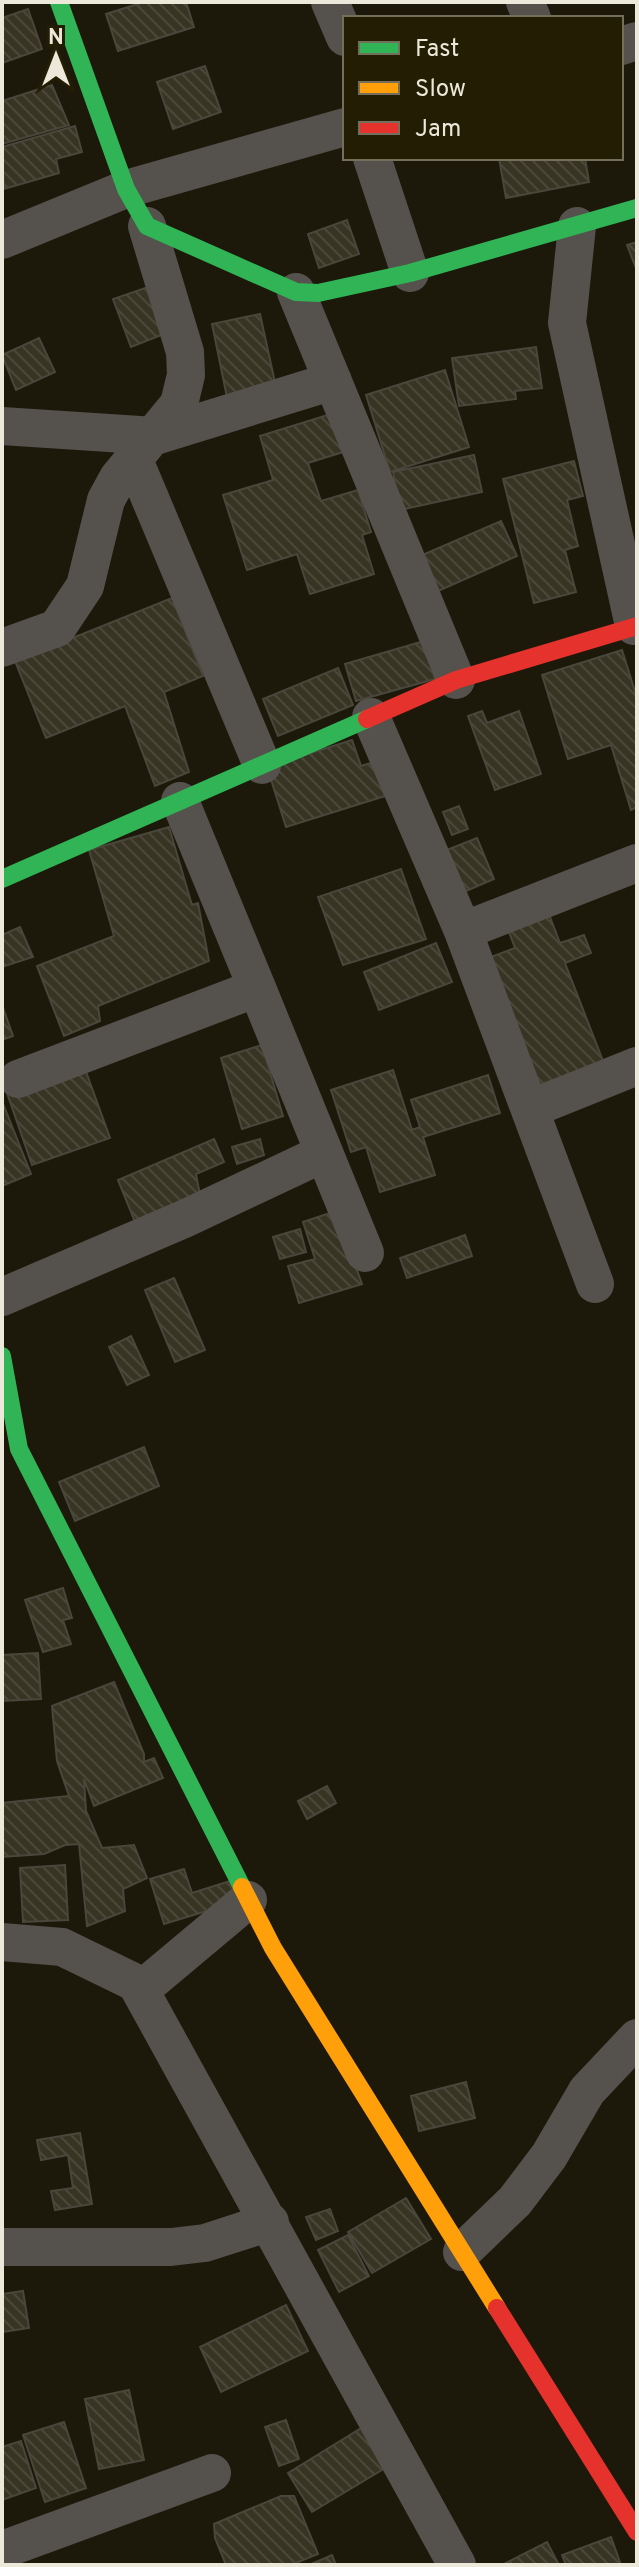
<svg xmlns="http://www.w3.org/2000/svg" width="639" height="2567" font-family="Overpass,sans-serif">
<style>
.building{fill:url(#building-back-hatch);stroke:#49463b;stroke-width:2}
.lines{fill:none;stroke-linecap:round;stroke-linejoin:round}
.street{stroke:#55514c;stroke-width:38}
.fast{stroke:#30b455;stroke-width:18}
.slow{stroke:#ff9f0a;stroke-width:18}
.jam{stroke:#e5322d;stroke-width:18}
</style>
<defs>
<pattern id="building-back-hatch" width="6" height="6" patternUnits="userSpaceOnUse" patternTransform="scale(2)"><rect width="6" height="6" fill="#383424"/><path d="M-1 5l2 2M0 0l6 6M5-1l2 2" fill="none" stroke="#4b4839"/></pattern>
</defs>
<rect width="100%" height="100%" fill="#1c190b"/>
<path class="building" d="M144,2h42l8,25 -76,24 -12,-37z
M28,9l14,40 -40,14v-45z
M205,66l16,46 -48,17 -16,-47z
M52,85l17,40 -67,19v-43z
M75,126l7,26 -26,7 3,14 -55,16 -2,-42z
M499,158h86l4,24 -83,16z
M347,220l12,34 -40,14 -11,-34z
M637,242v29l-10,-26z
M157,284l17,46 -43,17 -18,-48z
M260,314l18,82 -49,11 -17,-83z
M39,338l16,34 -39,18 -14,-35z
M536,347l6,41 -27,3 1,8 -57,7 -7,-48z
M445,370l24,77 -79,25 -24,-77z
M331,414l12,38 -35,11 13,38 37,-11 13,42 -9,3 12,39 -64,20 -13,-40 -50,16 -24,-75 50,-15 -13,-44z
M474,455l8,37 -82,18 -7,-38z
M574,461l9,35 -16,4 11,46 -13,4 11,42 -42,11 -31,-124z
M501,521l16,35 -81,36 -16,-36z
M172,598l31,78 -39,16 25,80 -34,14 -30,-80 -79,32 -31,-77z
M424,641l11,38 -79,22 -11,-37z
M622,650l15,48v109l-6,3 -20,-65 -43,14 -26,-84z
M338,668l15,37 -75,31 -15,-37z
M482,711l5,12 32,-12 22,63 -46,16 -27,-74z
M352,740l9,26 13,-4 11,34 -99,31 -19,-60z
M459,806l9,23 -16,6 -9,-23z
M169,827l23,78 6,-2 11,58 -111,45 2,15 -36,15 -27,-70 77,-30 -25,-86z
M477,838l17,41 -37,16 -18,-42z
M401,869l25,70 -83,26 -25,-68z
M547,909l13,34 24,-8 7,18 -26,10 38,98 -71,27 -49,-128 32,-12 -9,-24z
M20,927l13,30 -31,10v-32z
M436,943l16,39 -73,28 -15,-38z
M2,1005l11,31 -11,4z
M262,1045l21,71 -41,13 -21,-71z
M84,1066l26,72 -78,27 -25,-72z
M393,1070l19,60 8,-3 -9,-27 77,-25 12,38 -77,24 12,38 -55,17 -14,-45 -15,5 -20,-62z
M2,1101l29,73 -29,12z
M214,1139l10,23 -28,12 4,21 -65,27 -17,-42z
M260,1139l4,16 -27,9 -5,-17z
M336,1211l26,73 -63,19 -11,-37 27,-7 -12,-37z
M300,1229l6,23 -26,7 -7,-22z
M465,1235l7,21 -65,22 -7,-20z
M174,1278l31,72 -30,12 -30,-72z
M131,1336l18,39 -22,10 -18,-38z
M144,1447l15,39 -84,35 -16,-39z
M63,1588l9,30 -9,2 8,24 -28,8 -18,-52z
M38,1653l3,46 -39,2v-46z
M114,1682l30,72v8l10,-4 9,20 -69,28 -10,-27 2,32 16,37 32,-3 13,33 -24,11 2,22 -38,15 -8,-82 -14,1 -21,9 -42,3v-54l67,-7 -12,-35 -5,-55z
M327,1786l9,17 -29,16 -9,-18z
M65,1865l3,55 -45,2 -3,-54z
M184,1869l8,24 38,-12 6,21 -72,22 -14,-45z
M466,2082l9,36 -56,13 -8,-35z
M80,2133l12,71 -37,6 -4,-19 22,-3 -5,-33 -27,5 -4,-20z
M406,2198l25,41 -59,34 -24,-41z
M330,2209l8,22 -22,9 -10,-23z
M348,2235l21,41 -30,16 -21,-42z
M23,2291l6,37 -27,4v-38z
M286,2305l22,46 -87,41 -21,-45z
M129,2390l15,70 -45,9 -14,-70z
M286,2420l13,39 -20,7 -14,-39z
M64,2422l22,66 -41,14 -22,-67z
M368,2424l24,40 -80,48 -24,-39z
M21,2441l15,47 -34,12v-53z
M281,2496h13l24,58 -27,11h-65l-11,-27 -1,-14z
M611,2537l10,28h-55l-4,-10z
M547,2542l12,23h-57z
M332,2555l4,10h-27z"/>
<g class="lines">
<path class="street" d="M330,2l15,35
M525,2l7,16
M621,46l16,-5
M372,158l38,115
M577,226l-10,97 67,303
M2,240l124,-51 219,-62
M296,292l160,388
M2,426l153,10 178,-55
M134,460l128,305
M2,648l55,-20 28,-42 21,-86 12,-22 61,-74 7,-29 -1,-23 -38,-126
M371,717l92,214 132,353
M463,931l174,-68
M257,988l108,265
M18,1079l239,-91 -77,-187
M530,1109l107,-43
M2,1297l182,-78 140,-66
M248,1900l-105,88 -7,-5 321,582
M2,1942l60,5 74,36
M2,2247h169l34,-4 65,-21
M462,2252l53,-51 34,-45 38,-65 50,-53
M2,2550l210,-77"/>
<path class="fast" d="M59,2l67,187 21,37 149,66 22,1 92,-20 227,-65
M2,879l365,-160
M2,1356l17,93 223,438"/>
<path class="slow" d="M242,1887l31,61 224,360"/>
<path class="jam" d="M367,719l89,-39 181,-54
M497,2308l140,224"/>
</g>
<rect width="639" height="2567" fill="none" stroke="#ece9da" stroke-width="8"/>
<rect x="343" y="16" width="280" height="144" fill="#231d04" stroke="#736f5a" stroke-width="2"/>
<rect x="359" y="42" width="40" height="12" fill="#30b455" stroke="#736f5a" stroke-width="2"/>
<text x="415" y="56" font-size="24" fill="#ece9da">Fast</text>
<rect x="359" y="82" width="40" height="12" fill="#ff9f0a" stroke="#736f5a" stroke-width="2"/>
<text x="415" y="96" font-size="24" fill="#ece9da">Slow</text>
<rect x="359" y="122" width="40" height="12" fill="#e5322d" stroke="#736f5a" stroke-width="2"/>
<text x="415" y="136" font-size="24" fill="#ece9da">Jam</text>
<g transform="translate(56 56)" stroke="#231d04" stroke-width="6" paint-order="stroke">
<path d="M0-6L14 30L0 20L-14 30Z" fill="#ece9da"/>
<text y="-12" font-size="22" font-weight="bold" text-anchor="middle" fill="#ece9da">N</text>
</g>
</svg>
